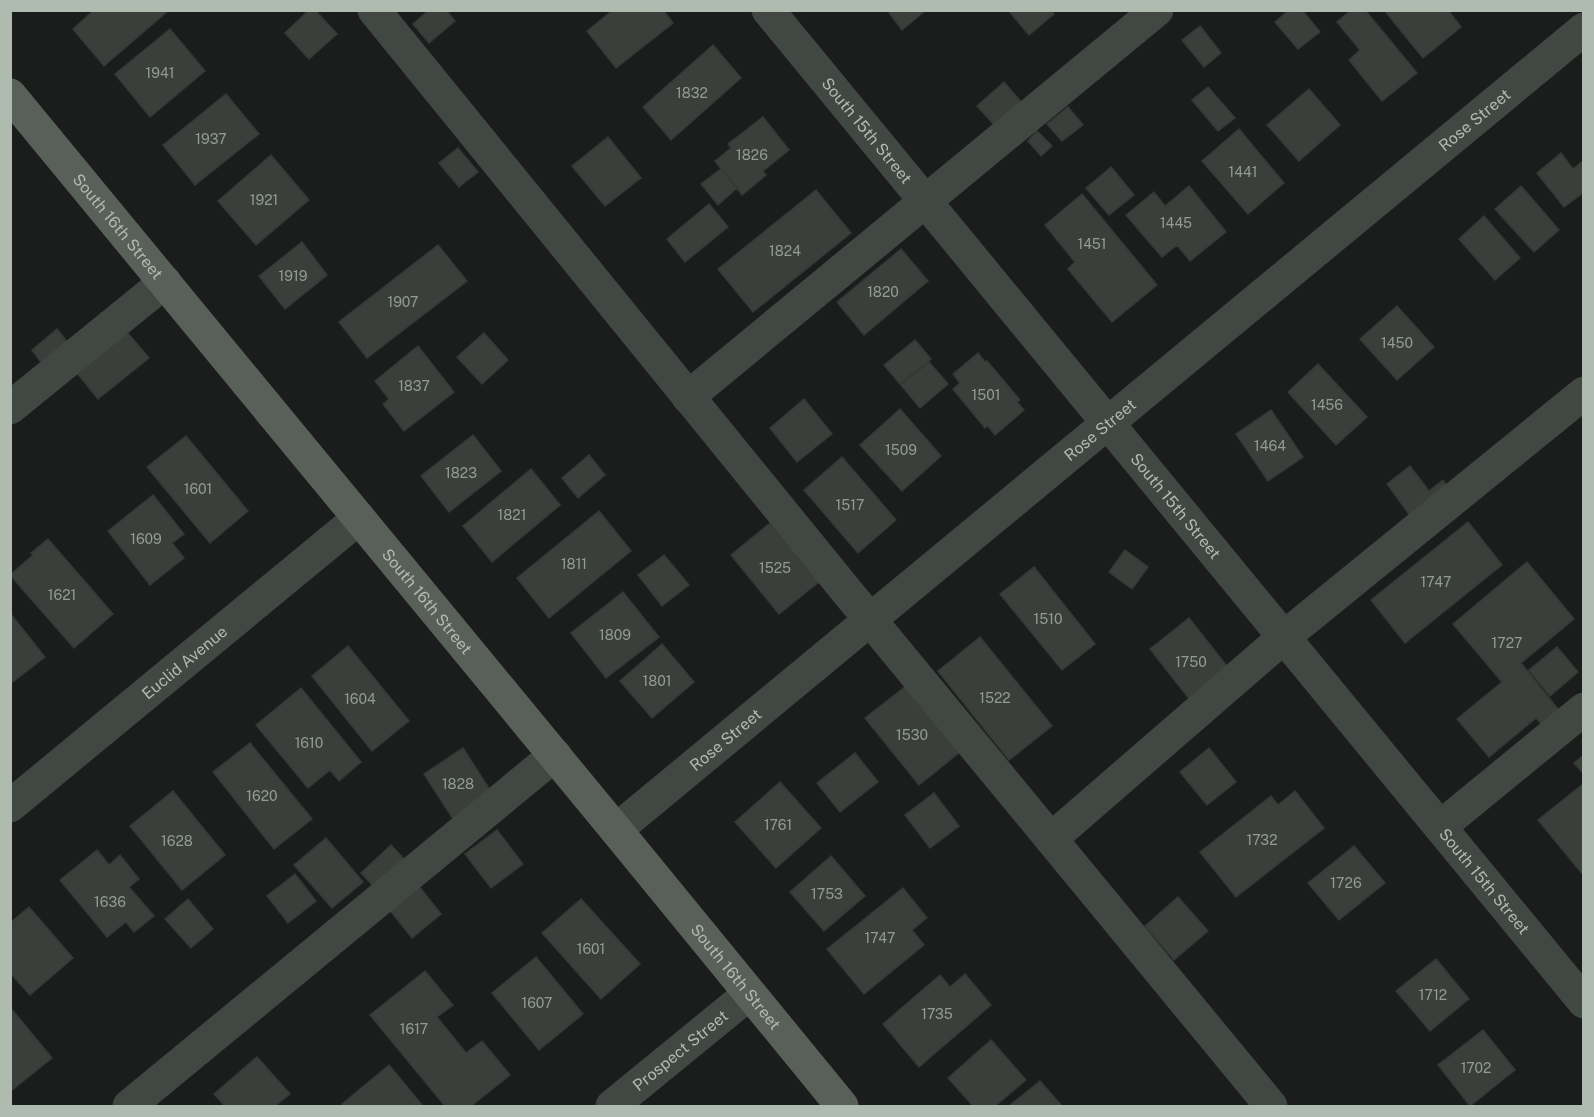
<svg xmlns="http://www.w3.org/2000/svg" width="1594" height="1117" font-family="'Public Sans',sans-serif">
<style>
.building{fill:#3b3f3c;stroke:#353936;stroke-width:1.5}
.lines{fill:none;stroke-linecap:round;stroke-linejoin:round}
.minor{stroke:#414742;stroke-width:33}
.major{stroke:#596059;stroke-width:33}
.labels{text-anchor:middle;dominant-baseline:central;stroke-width:5;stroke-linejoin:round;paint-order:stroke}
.number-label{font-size:14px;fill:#929c92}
.street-label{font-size:16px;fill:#afbbaf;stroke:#161817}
</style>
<rect width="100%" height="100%" fill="#1b1d1c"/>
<path class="building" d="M94,10h75l-65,56 -31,-37z
M309,10h6l22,24 -28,25 -24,-26z
M429,10h17l9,11 -26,22 -16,-19z
M613,10h50l10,13 -57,45 -29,-37z
M887,10h39l-24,20z
M1008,10h43l3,4 -25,21z
M1289,10h13l18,22 -22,17 -23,-27z
M1351,10h14l52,63 -35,28 -33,-41 11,-10 -23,-28z
M1384,10h64l13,17 -38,31z
M1200,26l21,27 -17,14 -22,-27z
M170,29l35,42 -55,46 -35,-43z
M713,45l28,33 -70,62 -28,-33z
M1004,82l18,21 -27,23 -18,-20z
M1208,87l27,31 -17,13 -26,-31z
M1309,89l31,36 -41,36 -32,-36z
M226,94l33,40 -64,51 -32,-40z
M1068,107l15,18 -21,16 -15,-17z
M763,117l26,33 -26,21 3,4 -24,20 -27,-34 16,-13 -3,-4z
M1239,129l45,54 -36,31 -46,-53z
M1037,131l15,15 -11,10 -13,-15z
M608,137l33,41 -36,28 -33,-40z
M458,148l20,24 -19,15 -20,-24z
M1561,153l12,16 11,-9v32l-20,15 -27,-34z
M271,155l38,45 -53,45 -38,-44z
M1111,167l23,28 -25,20 -23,-27z
M721,169l16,19 -19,17 -17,-21z
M1189,186l37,46 -36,29 -13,-16 -15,12 -36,-42 28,-23 11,14z
M1521,186l38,44 -25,22 -39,-43z
M816,190l35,43 -98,79 -35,-43z
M1082,194l75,91 -45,37 -44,-53 7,-7 -30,-37z
M709,204l19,23 -43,35 -18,-23z
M1484,216l36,42 -25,22 -36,-41z
M302,242l25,33 -42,34 -26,-33z
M438,245l29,36 -100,77 -28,-36z
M901,249l27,32 -64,54 -27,-33z
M1397,306l37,41 -37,33 -37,-41z
M57,329l12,15 -26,21 -11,-15z
M127,332l22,26 -51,41 -21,-26z
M484,333l24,27 -26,24 -25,-27z
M915,340l16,19 -31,25 -16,-19z
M418,346l36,46 -50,39 -21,-27 6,-5 -14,-18z
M978,353l7,9 2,-1 33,39 -3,2 7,8 -29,25 -7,-9 -3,2 -32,-39 7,-6 -7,-9z
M929,362l19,22 -28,24 -19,-23z
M1318,364l49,53 -31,28 -48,-53z
M804,399l28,35 -35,28 -27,-34z
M900,409l41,47 -39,35 -42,-46z
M1271,410l32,47 -35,24 -32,-47z
M473,435l28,36 -52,41 -28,-36z
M186,436l62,75 -38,32 -63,-76z
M589,455l16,20 -27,23 -16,-20z
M842,457l54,63 -38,33 -54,-63z
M1410,466l19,25 14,-11 6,9 -38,28 -24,-33z
M531,469l29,36 -68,57 -29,-36z
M153,495l31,39 -12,9 12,15 -34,27 -42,-54z
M599,511l32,40 -82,67 -32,-40z
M1468,522l34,43 -97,78 -34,-43z
M770,523l49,59 -40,32 -48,-59z
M48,539l65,75 -39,34 -64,-73 23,-20 -2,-2z
M1125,550l23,17 -16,22 -23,-17z
M664,555l25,30 -27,21 -24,-31z
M1527,562l47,57 -53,44 40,50 -17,14 -8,-9 -47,39 -32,-38 45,-37 -49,-58z
M1034,567l61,77 -33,26 -62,-76z
M623,592l36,45 -53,41 -35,-45z
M10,613l35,44 -35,27z
M1189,618l44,56 -39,31 -44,-56z
M980,637l72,89 -43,34 -71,-89z
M662,644l32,38 -42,36 -32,-37z
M348,646l61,75 -37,30 -60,-75z
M1557,647l21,25 -28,24 -21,-26z
M906,686l54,66 -41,33 -54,-67z
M301,688l60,74 -22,19 -9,-11 -22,18 -52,-63z
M250,743l62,76 -38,30 -61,-77z
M463,748l29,45 -39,26 -29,-45z
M1209,748l27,34 -29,23 -27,-33z
M855,753l23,29 -38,30 -23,-29z
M1584,755v19l-10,-11z
M780,782l41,46 -45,40 -41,-46z
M1583,784l1,1v91l-46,-56z
M173,791l52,64 -43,35 -52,-64z
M1295,791l29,37 -88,69 -36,-45 71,-56 7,9z
M934,793l25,33 -29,22 -25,-33z
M497,830l26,34 -32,24 -26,-34z
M326,838l37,44 -31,26 -38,-43z
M391,845l16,17 -30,28 -16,-17z
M1354,846l31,37 -46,37 -31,-37z
M97,850l12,15 11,-10 19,24 -10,8 25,29 -20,16 -8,-10 -19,15 -47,-57z
M831,856l34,40 -41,35 -34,-39z
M295,874l21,27 -28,22 -21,-27z
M418,885l23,29 -29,24 -23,-29z
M903,888l24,30 -15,12 12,15 -60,49 -37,-45z
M1178,897l30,34 -34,29 -29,-34z
M188,899l25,30 -22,19 -26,-29z
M581,899l59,65 -39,35 -59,-66z
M29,907l44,51 -43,37 -20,-22v-50z
M536,957l47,57 -44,36 -47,-57z
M1436,959l33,40 -39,32 -34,-40z
M425,971l28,34 -16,12 29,36 16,-12 28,34 -39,31h-26l-75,-91z
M965,974l26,31 -72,62 -36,-43 57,-49 10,12z
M10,1007l42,51 -40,32 -2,-2z
M1483,1030l32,40 -45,36 -32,-41z
M991,1040l35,40 -31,26h-22l-25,-28z
M257,1057l33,37 -15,12h-50l-11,-12z
M389,1065l34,41h-79l-2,-2z
M1040,1081l22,25h-53z"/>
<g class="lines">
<g class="minor">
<path d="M374,10l470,578 427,518"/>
<path id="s1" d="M768,10l816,992"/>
<path d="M688,397l469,-387"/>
<path d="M10,408l155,-126"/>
<path id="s2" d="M10,806l349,-288"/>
<path d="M1440,827l144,-118"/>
<path id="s3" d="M616,830l968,-801"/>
<path d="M1051,839l233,-202 300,-244"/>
<path d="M129,1106l426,-351"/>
<path id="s4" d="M612,1106l137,-112"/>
</g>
<path class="major" id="s5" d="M10,95l606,735 226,276"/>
</g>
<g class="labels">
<g class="number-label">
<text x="160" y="73">1941</text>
<text x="692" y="93">1832</text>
<text x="211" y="139">1937</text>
<text x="752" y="155">1826</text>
<text x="1243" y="172">1441</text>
<text x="264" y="200">1921</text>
<text x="1176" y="223">1445</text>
<text x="1092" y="244">1451</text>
<text x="785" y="251">1824</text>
<text x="293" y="276">1919</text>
<text x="883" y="292">1820</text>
<text x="403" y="302">1907</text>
<text x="1397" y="343">1450</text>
<text x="414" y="386">1837</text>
<text x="986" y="395">1501</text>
<text x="1327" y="405">1456</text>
<text x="1270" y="446">1464</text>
<text x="901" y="450">1509</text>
<text x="461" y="473">1823</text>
<text x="198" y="489">1601</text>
<text x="850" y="505">1517</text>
<text x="512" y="515">1821</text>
<text x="146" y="539">1609</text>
<text x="574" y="564">1811</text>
<text x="775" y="568">1525</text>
<text x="1436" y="582">1747</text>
<text x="62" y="595">1621</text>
<text x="1048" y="619">1510</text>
<text x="615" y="635">1809</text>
<text x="1507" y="643">1727</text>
<text x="1191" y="662">1750</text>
<text x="657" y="681">1801</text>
<text x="995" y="698">1522</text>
<text x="360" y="699">1604</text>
<text x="912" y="735">1530</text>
<text x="309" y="743">1610</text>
<text x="458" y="784">1828</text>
<text x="262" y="796">1620</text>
<text x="778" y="825">1761</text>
<text x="1262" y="840">1732</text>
<text x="177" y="841">1628</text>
<text x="1346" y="883">1726</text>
<text x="827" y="894">1753</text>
<text x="110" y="902">1636</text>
<text x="880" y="938">1747</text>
<text x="591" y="949">1601</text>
<text x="1433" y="995">1712</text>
<text x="537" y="1003">1607</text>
<text x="937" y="1014">1735</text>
<text x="414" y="1029">1617</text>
<text x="1476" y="1068">1702</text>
</g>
<g class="street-label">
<text stroke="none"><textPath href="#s3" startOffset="1114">Rose Street</textPath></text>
<text stroke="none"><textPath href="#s1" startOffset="156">South 15th Street</textPath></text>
<text stroke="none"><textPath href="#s5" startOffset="170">South 16th Street</textPath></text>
<text stroke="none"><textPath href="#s3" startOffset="628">Rose Street</textPath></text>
<text stroke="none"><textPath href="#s1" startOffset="642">South 15th Street</textPath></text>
<text stroke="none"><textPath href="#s5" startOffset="656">South 16th Street</textPath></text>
<text stroke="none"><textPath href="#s2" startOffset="226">Euclid Avenue</textPath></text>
<text stroke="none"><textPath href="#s3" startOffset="142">Rose Street</textPath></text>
<text stroke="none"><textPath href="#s1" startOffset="1128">South 15th Street</textPath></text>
<text stroke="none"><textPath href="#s5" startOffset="1142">South 16th Street</textPath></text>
<text stroke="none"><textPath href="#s4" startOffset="88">Prospect Street</textPath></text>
</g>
</g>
<rect width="1594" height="1117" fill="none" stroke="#afbbaf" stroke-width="24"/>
</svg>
